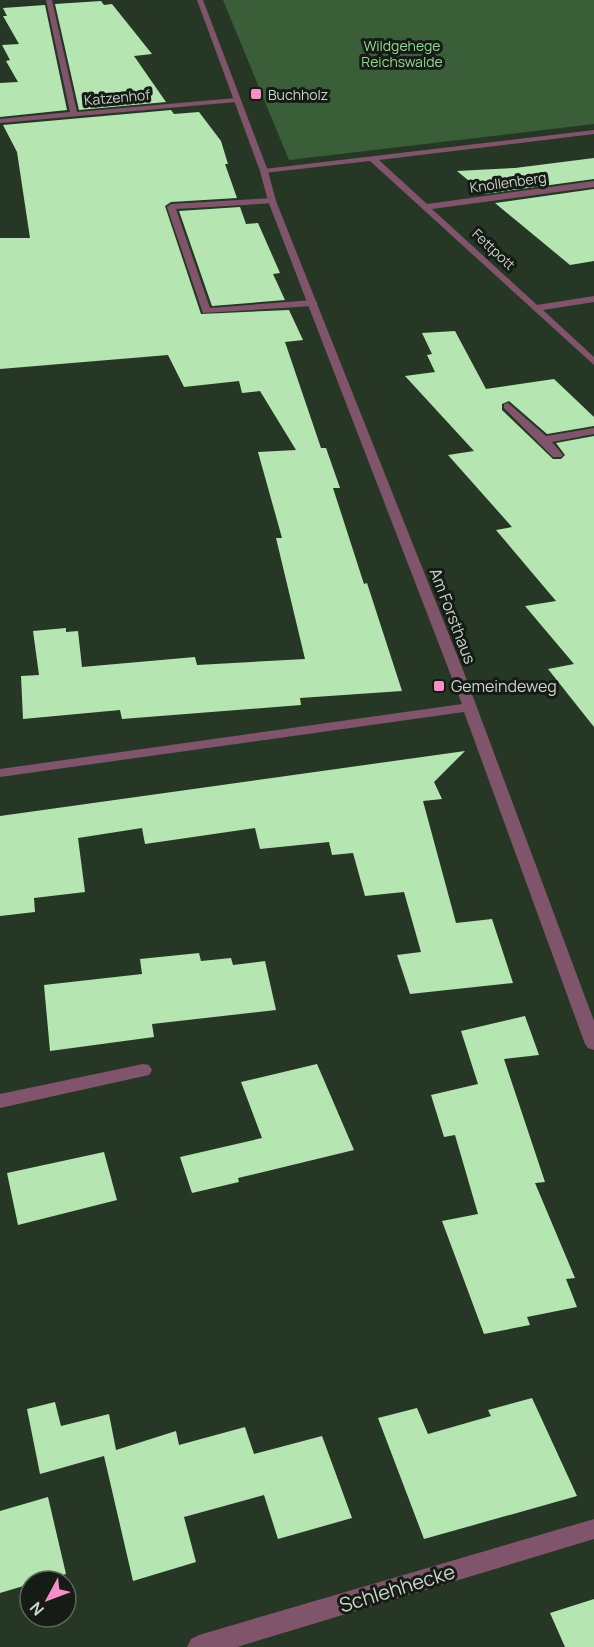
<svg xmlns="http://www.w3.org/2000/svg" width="594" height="1647" font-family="Manrope,sans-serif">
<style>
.green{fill:#3a5e38}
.building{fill:#b5e6b2}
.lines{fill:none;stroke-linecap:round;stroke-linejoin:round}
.service{fill:#80546b;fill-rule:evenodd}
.minor{fill:#80546b;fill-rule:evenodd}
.tertiary{fill:#80546b;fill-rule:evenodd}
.poi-dot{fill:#fa8fc8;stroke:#151c15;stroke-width:2}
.labels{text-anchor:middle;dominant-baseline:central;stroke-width:6;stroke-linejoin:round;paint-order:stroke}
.far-park-label{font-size:14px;fill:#94d690;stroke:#151c15}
.far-poi-label{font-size:14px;fill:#cbd4ca;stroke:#151c15;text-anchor:start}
.far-street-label{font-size:14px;fill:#cbd4ca;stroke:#151c15}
.street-label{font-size:16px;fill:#cbd4ca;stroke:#151c15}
.poi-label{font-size:16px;fill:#cbd4ca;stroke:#151c15;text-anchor:start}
.near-street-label{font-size:20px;fill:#cbd4ca;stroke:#151c15}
</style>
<rect width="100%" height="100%" fill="#273726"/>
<path class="green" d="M223,0h371v124l-305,36z"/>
<path class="building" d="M101,1l3,4 8,-1 40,50 -18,2 32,46 -87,8 -24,-106z
M45,5l22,105 -67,7v-34l18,-1 -12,-21 4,-1 -8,-15 17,-1 -16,-28h4l-4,-8z
M171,110l3,4 25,-2 22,29 7,23h-3l12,34 -66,4 -6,4 36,108 88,-4 14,30 -18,2 36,106h5l14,40h-7l31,96 3,-1 35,108 -102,7 1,7 -179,14 -2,-9 -97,9 -2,-43 18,-1 -6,-44 33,-3v4l12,-1 4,36 113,-10 2,8 108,-6 -29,-121h6l-24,-86 38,-2 -36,-59 -18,2 -3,-12 -55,6 -16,-32 -168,14v-131h30l-13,-86 -14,-27z
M594,158v21l-109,15 -28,-23 58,-3z
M594,189v72l-24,4 -75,-62z
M240,207l6,17 12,-1 22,50 -7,1 12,26 -73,6 -33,-95z
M455,331l31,58 68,-10 40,38v9l-47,8 -38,-33 -7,3v6l51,49h8l4,-4 -9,-12 38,-7v291l-46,-58 26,-5 -49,-58 31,-5 -60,-71 16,-3 -64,-72 26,-4 -69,-75 30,-4 -8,-17 5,-1 -10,-21z
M465,751l-31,31 8,17 -19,2 33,122 36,-4 21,64 -103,11 -13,-39 24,-3 -17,-60 -39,4 -12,-43 -21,2 -3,-13 -69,7 -5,-21 -110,16 -3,-16 -64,10 7,54 -51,6 1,14 -35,4v-100z
M199,953l2,8 30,-3 2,7 32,-4 11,49 -124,14 2,13 -104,14 -6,-66 98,-11 -2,-15z
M525,1016l14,39 -35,4 41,123 -10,1 40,95 -9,1 11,28 -50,10 3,8 -46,9 -42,-113 36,-7 -23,-79 -11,2 -13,-42 47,-11 -17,-53z
M317,1064l37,86 -116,28 1,4 -47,11 -12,-36 82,-19 -21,-56z
M104,1152l13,48 -99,25 -11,-52z
M532,1398l45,98 -153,43 -46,-121 39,-10 11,26 63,-18 -3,-6z
M55,1402l6,24 48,-12 7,36 60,-19 3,14 66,-18 9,27 68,-18 30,82 -74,21 -14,-44 -80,22 12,45 -63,19 -29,-125 -64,18 -13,-65z
M48,1497l18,77 -25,7h-11v3l-30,9v-82z
M594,1599v48h-29l-15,-34z"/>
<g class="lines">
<path class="service" d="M272,198l3,1v4l-99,6 34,99 103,-8 5,3 -5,3 -110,7 -36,-106 4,-3z"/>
<path class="minor" d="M46,0h6l25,112 159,-14 4,2 -4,2 -236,21v-4l70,-7z
M594,130v4l-215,26 48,44 167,-23v6l-162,22 105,96 57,-9v6l-51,8 51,47v8l-224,-204 -106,12 -4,-2 4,-2z
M508,403l38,33 48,-8v6l-42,8 11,13 -2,2h-8l-49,-49v-4z
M143,1064l6,1 3,5 -3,5 -149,33v-14z
M594,1519v20l-357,108h-50l4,-8 8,-4z"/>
<path class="tertiary" d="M197,0h6l65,171 8,30 187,469 131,351v29l-6,-2 -3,-4 -121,-332 -464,65v-8l462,-65 -194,-503 -8,-30z"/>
</g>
<g class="poi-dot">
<rect x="250" y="88" width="12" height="12" rx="3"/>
<rect x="433" y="680" width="12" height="12" rx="3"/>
</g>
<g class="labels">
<g class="far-park-label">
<text x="402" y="45">Wildgehege<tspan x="402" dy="16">Reichswalde</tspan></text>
</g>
<g class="far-poi-label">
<text x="268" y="94">Buchholz</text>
</g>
<g class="far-street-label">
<text transform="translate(117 97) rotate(-5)">Katzenhof</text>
<text transform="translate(508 182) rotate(-8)">Knollenberg</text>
<text transform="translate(494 249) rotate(43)">Fettpott</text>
</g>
<g class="street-label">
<text transform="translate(453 616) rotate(69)">Am Forsthaus</text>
</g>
<g class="poi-label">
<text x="451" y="686">Gemeindeweg</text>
</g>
<g class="near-street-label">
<text transform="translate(397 1588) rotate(-17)">Schlehhecke</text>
</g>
</g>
<g transform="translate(48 1599) rotate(229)"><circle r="28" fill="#151c15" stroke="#5e665d" stroke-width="1.5"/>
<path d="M0-4.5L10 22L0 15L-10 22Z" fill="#fa8fc8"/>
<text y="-9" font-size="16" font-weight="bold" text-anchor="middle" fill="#cbd4ca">N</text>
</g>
</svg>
